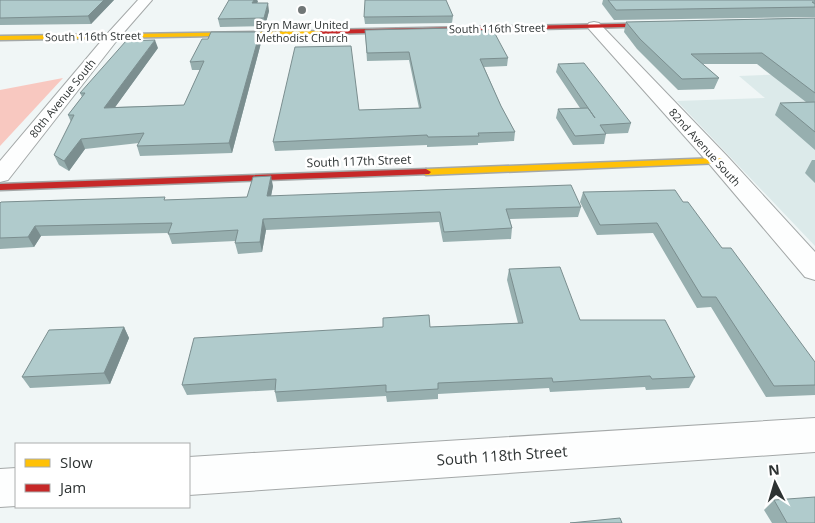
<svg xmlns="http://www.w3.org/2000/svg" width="815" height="523" font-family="'Open Sans',sans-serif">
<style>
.built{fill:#dceaea}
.forest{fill:#f8c8c0}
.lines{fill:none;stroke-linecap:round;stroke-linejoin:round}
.street-casing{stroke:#a4a8a8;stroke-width:2}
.slow-casing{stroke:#a4a8a8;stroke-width:3}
.jam-casing{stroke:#a4a8a8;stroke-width:3}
.street{fill:#fdfefe;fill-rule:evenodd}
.slow{fill:#ffc107;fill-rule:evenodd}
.jam{fill:#c62828;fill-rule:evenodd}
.wall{fill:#97afaf}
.shaded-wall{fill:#7b8e8f}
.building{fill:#b0cbcc;stroke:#7b8e8f}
.poi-dot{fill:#717777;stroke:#fff;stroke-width:2}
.labels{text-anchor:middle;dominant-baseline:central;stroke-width:5;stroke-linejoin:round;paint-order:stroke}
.far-poi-label{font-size:11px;fill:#2d3232;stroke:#fff}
.far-street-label{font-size:11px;fill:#2d3232;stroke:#fff}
.street-label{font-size:12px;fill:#2d3232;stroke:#fff}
.near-street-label{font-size:15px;fill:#2d3232;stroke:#fff}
</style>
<rect width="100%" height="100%" fill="#f0f6f6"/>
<path class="built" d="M815,73v173l-138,-145 88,-3 -26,-22z"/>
<path class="forest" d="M63,78l-63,68v-56z"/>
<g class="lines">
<defs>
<path id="street" d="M138,0h14l-34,39 -110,141 -8,2v-21l108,-128z
M594,22l5,1 128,133 88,96v28l-10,-3 -94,-111 -122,-137 -2,-3 2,-3z
M815,418v34l-626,43v-38z
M16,468v38l-16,1v-38z"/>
<path id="slow" d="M324,31l1,1 -3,2 -322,6v-4z
M719,158l3,1v4l-296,12 -5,-3 5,-3z"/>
<path id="jam" d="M664,23l3,2 -1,1 -344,8 -3,-2 3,-2z
M426,169l5,3 -2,2 -429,16v-6z"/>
</defs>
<use href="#street" class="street-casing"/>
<use href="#slow" class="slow-casing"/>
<use href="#jam" class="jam-casing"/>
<use href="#street" class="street"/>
<use href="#slow" class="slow"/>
<use href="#jam" class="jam"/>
</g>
<path class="wall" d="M0,0h114l-23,24 -91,1z
M603,0h212v17l-201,3 -12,-16z
M258,1l-1,2 12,8 -4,15 -45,1 -2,-8z
M453,16l-1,7 -87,1 -1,-7z
M815,18v132l-40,-35 5,-12 26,-1 -49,-38h-54l16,14 -5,11 -36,1 -41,-41 -13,-17 2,-10z
M365,30l94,1 49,27 -1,8 -23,1 17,39 14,26 -1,9 -36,2v2l-51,2v-2l-152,6 -2,-9 86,-32 60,-2 -10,-48 -42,1z
M260,32l2,7 -30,114 -92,3 -3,-10 2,-3 -54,6 -16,22 -10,-6 -5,-10 17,-33 -3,-7 14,-18 -2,-4 78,-45 -43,59 69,-2 16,-35h-8l-2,-8 18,-23z
M558,64l73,59 -3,10 -22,1 -2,10 -31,1 -17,-27 2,-9 22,-1 -24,-36z
M812,160h3v23l-10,-10z
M273,186l-2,10 310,11 -3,10 -68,2 2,9 -1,11 -68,3 -4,-20 -173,8 -4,22 -24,2 -3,-11v-2l-63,3 -4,-11 -127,3 -7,11 -34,2v-46l166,-3 81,-3z
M583,192l100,10 132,160v33l-49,2 -55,-90 -14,1 -44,-75 -56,2 -17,-33z
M509,269l71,51 115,57 -6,11 -43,2 -1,-3 -95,5 -1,-4 -111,6v5l-51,3 -1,-6 -109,6 -2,-10v-2l-88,5 -5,-10 248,-58 88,-4 -11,-43z
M124,327l5,11 -19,46 -80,4 -8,-11z
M774,500l41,23h-43l-8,-13z"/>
<path class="shaded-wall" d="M104,0h10l-23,24 -3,-8z
M254,0h3l1,1 -4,10 -2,-8z
M268,3l1,8 -4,15 -1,-8z
M260,32l2,7 -30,114 -3,-10z
M155,40l3,8 -50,69 -4,-9z
M81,139l4,10 -16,22 -5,-10z
M271,176l2,10 -4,20 -2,-10z
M263,219l3,11 -4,22 -2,-10z
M35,226l6,10 -7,11 -6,-10z
M124,327l5,11 -19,46 -6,-11z"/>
<path class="building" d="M0,0h104l-16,16 -88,2z
M229,0h25l-2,3h16l-4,15 -46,1z
M365,0h81l7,16 -89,1z
M608,0h207v2h-3l3,2v3l-199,3z
M815,18v75l-53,-40 -71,1 28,24 -37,1 -42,-40 -14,-17z
M458,28l1,3 34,-1 15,28 -28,1 21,47 14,26 -37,1 1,3 -51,1 -1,-2 -154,7 22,-95 56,-1 8,64 62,-2 -12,-56 -42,1 -2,-23z
M211,32h49l-31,111 -92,3 7,-13 -63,6 -17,22 -10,-6 20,-40h-6l17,-22h-5l46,-52 29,-1 -51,68 80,-3 20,-44 -14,1 12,-23h6z
M584,63l47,60 -31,2 6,9 -31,2 -17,-27 30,-1 7,10 -37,-54z
M815,102v30l-35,-29z
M271,176l-4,20 304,-11 10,22 -75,2 6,19 -68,4 -4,-20 -177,7 -3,23 -25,1 3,-13 -70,4 4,-11 -137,3 -7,11 -28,1v-35l1,-1 164,-5 -1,3 83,-3 6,-20z
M675,190l8,12h5l34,46h9l84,114v23l-41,1 -58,-89h-14l-45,-74 -57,2 -17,-33z
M560,267l20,53h85l30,57 -43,2 -2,-3 -97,6 -1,-4 -114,5v6l-52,3v-7l-111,7 1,-13 -94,6 12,-47 189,-11v-9l46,-3 1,12 93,-4 -14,-54z
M124,327l-20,46 -82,4 27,-47z
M815,497v26h-28l-13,-23z
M620,518l2,5h-52z"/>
<circle class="poi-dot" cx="302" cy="10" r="5"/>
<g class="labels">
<g class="far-poi-label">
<text x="302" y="24">Bryn Mawr United<tspan x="302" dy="13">Methodist Church</tspan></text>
</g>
<g class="far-street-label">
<text transform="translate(497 28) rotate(-1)">South 116th Street</text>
<text transform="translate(93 36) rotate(-1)">South 116th Street</text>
<text transform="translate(62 98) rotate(-51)">80th Avenue South</text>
<text transform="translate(705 147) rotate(48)">82nd Avenue South</text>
</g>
<g class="street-label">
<text transform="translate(359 161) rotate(-2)">South 117th Street</text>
</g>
<g class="near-street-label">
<text transform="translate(502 455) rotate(-4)">South 118th Street</text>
</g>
</g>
<rect x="15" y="443" width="175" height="65" fill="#ffffff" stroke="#abadad"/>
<rect x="25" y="459" width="25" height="8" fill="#ffc107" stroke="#abadad"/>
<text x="60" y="468" font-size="15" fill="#2d3232">Slow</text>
<rect x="25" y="484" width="25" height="8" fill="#c62828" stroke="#abadad"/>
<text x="60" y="493" font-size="15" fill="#2d3232">Jam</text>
<g transform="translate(775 483) rotate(355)" stroke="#ffffff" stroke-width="4" paint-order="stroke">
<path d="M0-4L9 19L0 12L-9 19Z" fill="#2d3232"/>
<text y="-8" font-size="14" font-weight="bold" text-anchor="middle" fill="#2d3232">N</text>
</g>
</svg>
